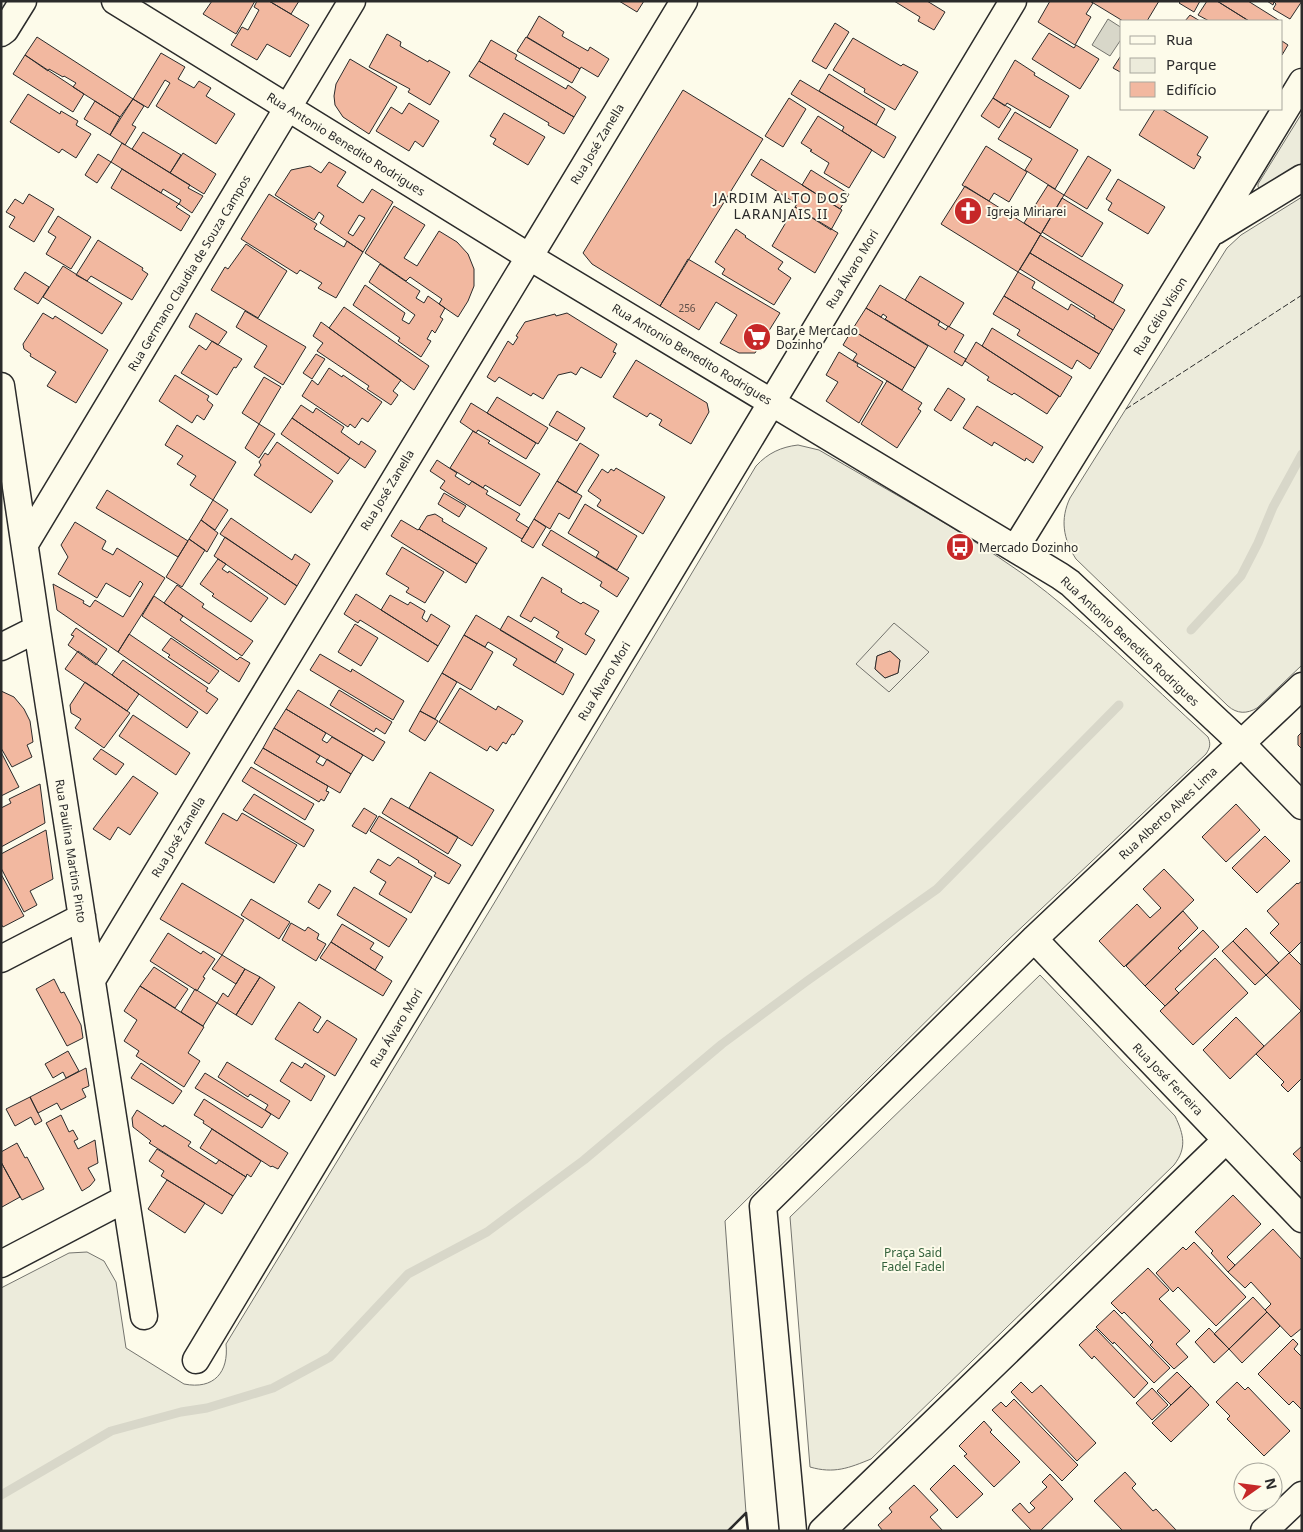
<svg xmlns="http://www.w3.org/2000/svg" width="1303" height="1532" font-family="'Noto Sans',sans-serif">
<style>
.green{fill:#ecebdb;stroke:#74746e}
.parking{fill:#eceadb;stroke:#74746e;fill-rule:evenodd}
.water{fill:#d8d7c9;stroke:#74746e}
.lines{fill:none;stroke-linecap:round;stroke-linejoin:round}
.stream{stroke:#d8d7c9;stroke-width:9}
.building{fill:#f2b8a0;stroke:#2b2b2b;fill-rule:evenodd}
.street-casing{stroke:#2b2b2b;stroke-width:29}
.street{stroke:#fdfbea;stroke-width:26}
.fence{stroke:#2b2b2b;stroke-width:1;stroke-dasharray:6 2.5;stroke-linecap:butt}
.wall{stroke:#2b2b2b;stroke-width:2.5}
.labels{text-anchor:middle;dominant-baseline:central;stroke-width:4;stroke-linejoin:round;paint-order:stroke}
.number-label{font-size:10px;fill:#5d4e48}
.street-label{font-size:12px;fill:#2b2b2b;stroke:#fdfbea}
.poi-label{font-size:12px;fill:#2b2b2b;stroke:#fdfbea;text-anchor:start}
.park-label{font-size:12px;fill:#34623c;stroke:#fdfbea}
.neighbourhood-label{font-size:14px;letter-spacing:1px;fill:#2b2b2b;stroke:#fdfbea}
</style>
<rect width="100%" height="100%" fill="#fdfbea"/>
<path class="green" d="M1302,113v50l-41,26 -3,-2v-3z
M1302,197v468l-45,43c-10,6 -20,6 -29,-2l-152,-147c-13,-20 -16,-40 -6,-61l157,-250 14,-13z
M798,445l21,5c68,40 139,78 204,124 66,49 124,107 185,163 3,7 2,11 -2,17l-199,187 -282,280 21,292 -18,18h-727v-243l68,-35 18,-1 17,9 12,21 10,66 58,36c30,6 45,-12 42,-40l267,-439 263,-439c12,-13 25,-19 42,-21z
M1040,975l135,141c9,19 12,32 -1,49l-303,294c-22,9 -37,15 -61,8l-20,-250z"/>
<path class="parking" d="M894,623l35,29 -40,40 -33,-28zM890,651l10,9 -2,13 -13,5 -10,-9 2,-13z"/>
<path class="water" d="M1108,19l14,9v10l-12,18 -18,-11z"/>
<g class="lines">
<path class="stream" d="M1191,630l50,-54 17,-33 15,-36 29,-53
M1,1495l110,-64 70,-19 26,-4 66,-20 57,-31 78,-83 79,-42 97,-72 138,-116 85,-63 130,-92 182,-184"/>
</g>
<path class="building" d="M212,1h43l-19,33 -33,-20z
M257,1h12l40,24 -19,32 -23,-13 -10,16 -26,-15 11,-18 6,3 11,-20 -5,-3z
M269,1h30l-8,13z
M619,1h25l-7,11z
M894,1h33l18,11 -11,18 -16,-9 2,-4z
M1050,1h40l3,2 -7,11 5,3 -16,28 -37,-23z
M1090,1h69l-12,20h-24z
M1181,1h19l-6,11 -15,-9z
M1207,1h10l32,20h-40l-11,-6z
M1217,1h31l32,20h-31z
M1267,1h35l-12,18 -17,-10 3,-5 -2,-2 -1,3z
M1190,15l10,6h-15z
M539,16l25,16 -2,4 26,15 2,-4 19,12 -11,18 -17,-10 -1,2 -53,-32z
M835,23l14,9 -23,37 -14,-8z
M1049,33l25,15 2,-3 23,14 -19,30 -48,-30z
M387,34l14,8 -1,4 28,16 1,-2 21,12 -20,33 -22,-13 2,-3 -41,-22z
M37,37l96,62 -13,18 -47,-30 3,-4 -12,-7 -1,1 -14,-8 -1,2 -23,-16z
M526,37l54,32 -8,14 -55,-32z
M853,38l48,28 2,-2 15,8 -23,38 -31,-18 1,-3 -32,-19z
M491,40l26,15 -2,4 51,30 2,-4 18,12 -12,20 -95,-56z
M1282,41l6,4 -6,10z
M161,53l24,14 -7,12 16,9 5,-7 12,7 -5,8 29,18 -19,30 -60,-38 14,-23 -5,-3 -17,28 -15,-9z
M1122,54v19l-9,-5z
M25,55l59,39 -11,18 -60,-38z
M350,59l47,28 -28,47 -26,-17 -8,-12 -1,-9 2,-12z
M1015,60l20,13 -1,2 35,21 -19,32 -43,-25 -2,3 -12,-8z
M479,61l95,56 -10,17 -16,-9 1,-2 -80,-47z
M829,74l56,35 -9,16 -57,-34z
M800,80l96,57 -12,21 -42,-27 2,-4 -53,-33z
M683,90l80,49 -103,167 -68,-42 -9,-11z
M28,94l32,20 1,-3 17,10 -2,4 15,9 -15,24 -14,-9 -3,4 -49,-31z
M789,98l17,11 -23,38 -18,-11z
M993,98l18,11 -12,19 -18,-12z
M133,99l11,7 -12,19 4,2 -11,18 -15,-10z
M95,101l25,16 -10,18 -26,-16z
M409,103l30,18 -16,26 -8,-6 -6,10 -33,-20 15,-24 11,7z
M1155,109h7l46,28 -11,18 4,2 -7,12 -55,-34z
M1015,112l63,38 -23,39 -30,-19 7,-11 -34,-20z
M504,113l41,24 -17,28 -35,-21 3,-5 -6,-3z
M818,116l54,34 -23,38 -25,-15 5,-10 -19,-12 2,-1 -11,-7z
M143,132l38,23 -11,18 -38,-24z
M122,143l68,42 -2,3 15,8 -11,17 -13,-9 2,-4 -18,-11 -2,4 -50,-31z
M986,146l41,26 -18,30 -15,-9 -5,8 -27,-16z
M183,153l33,21 -12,20 -34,-21z
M98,154l13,8 -14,21 -12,-8z
M1088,156l23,14 -24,39 -23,-14z
M761,159l81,51 -11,20 -36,-23 2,-3 -46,-29z
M329,162l17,10 -9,14 26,17 9,-14 21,13 -30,50 -43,-29 4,-7 -5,-4 -5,8 -39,-25 16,-25 19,-4 11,7zM359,215l6,3 -12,18 -5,-3z
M122,169l57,35 -3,3 14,9 -9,15 -70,-43z
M811,170l38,24 -9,15 -38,-24z
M1118,179l47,28 -17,27 -40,-24 4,-7 -6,-4z
M1048,185l16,10 -23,39 -17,-11z
M965,186l76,48 -23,38 -77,-48z
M29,194l25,15 -20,33 -25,-15 6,-10 -9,-5 9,-13 8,5z
M269,194l48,30 -3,5 30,18 3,-6 16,11 -27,46 -18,-10 4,-5 -22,-13 -3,4 -56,-35z
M1062,198l41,25 -21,34 -40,-25z
M394,206l31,19 -21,33 13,8 22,-35 18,11 11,12 6,15v17l-6,15 -10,16 -19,-13 3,-5 -32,-22 -4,4 -41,-28z
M795,207l43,26 -23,40 -43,-27z
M58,216l33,21 -20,32 -25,-15 10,-17 -8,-5z
M736,229l10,7 -1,1 38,25 -5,7 13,9 -17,27 -52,-31 3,-5 -10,-7z
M1040,235l83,50 -10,18 -83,-50z
M98,240l45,28 -1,2 6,4 -16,26 -41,-24 -4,5 -11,-6z
M246,244l41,27 -29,47 -47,-28 14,-23 3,2z
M1030,253l95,57 -12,20 -19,-12 1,-2 -75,-47z
M688,259l92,54 -25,40h-16l-19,-10 17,-28 -21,-13 -17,28 -39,-24z
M380,264l40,27 -4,7 8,5 4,-7 17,12 -5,9 3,2 -8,14 -3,-3 -5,9 4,2 -10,16 -23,-16 2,-3 -47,-33 12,-20 40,28 -3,7 7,4 6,-9 -46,-33z
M63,266l59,37 -20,31 -59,-37z
M25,272l24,15 -11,17 -24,-15z
M1018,272l17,10 -3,6 36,22 3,-6 42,26 -14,24 -95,-58z
M920,276l44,27 -15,24 -44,-27z
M880,285l60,36 -2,4 8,5 2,-4 16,9 -10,17 12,7 -4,7 -77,-47 2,-2 -4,-3 -2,3 -15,-9z
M1004,296l95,58 -9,15 -13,-9 -5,9 -55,-34 3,-5 -27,-16z
M344,307l85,59 -15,24 -85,-62z
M866,308l62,38 -13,22 -63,-38z
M245,311l61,36 -23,38 -29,-18 13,-21 -31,-19z
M43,313l10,6 2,-3 53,34 -32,53 -29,-17 9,-14 -26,-16 1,-2 -7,-5 -1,-5z
M196,313l31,19 -9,13 -29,-18z
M567,313l50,31 -4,8 3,1 -15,25 -20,-11 -5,8 -5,-3 -13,3 -15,24 -10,-6 -2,3 -32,-19 -4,5 -8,-5 21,-36 5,4 5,-8 -2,-1 9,-14 30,-8 1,2z
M321,322l80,58 -8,11 5,4 -7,10 -24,-16 2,-3 -52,-35 6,-8 -10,-7z
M992,328l80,49 -12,20 -78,-51z
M852,330l63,38 -13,22 -49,-30 4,-6 -14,-9z
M212,341l30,18 -6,9 -2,-1 -17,28 -36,-22 18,-28 7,5z
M976,342l83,54 -12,18 -33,-21 -2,2 -25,-15 2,-3 -24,-16z
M839,352l19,12 -1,2 26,16 -24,41 -33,-22 12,-19 -12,-7z
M316,354l9,5 -13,20 -9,-6z
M636,360l71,43 2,9 -18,32 -32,-19 3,-5 -12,-7 -3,4 -34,-20z
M329,368l13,9 1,-2 39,27 -14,20 -6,-4 -7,10 -5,-4 -2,3 -46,-31 10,-16 6,5z
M175,375l34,21 -2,4 6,5 -9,15 -7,-5 -5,8 -33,-22z
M264,377l17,10 -22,37 -17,-11z
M887,381l35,22 -4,6 3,2 -24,37 -36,-24z
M948,388l17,11 -14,22 -17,-11z
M497,397l51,31 -10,16 -51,-31z
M471,403l65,40 -10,16 -48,-29 -2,3 -16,-11z
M301,405l12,8 3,-5 28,19 -3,5 18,13 2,-4 15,10 -11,17 -73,-50z
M977,406l66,41 -10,16 -7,-5 -1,3 -31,-19 -2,4 -29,-18z
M557,411l28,17 -8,13 -28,-16z
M292,418l58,40 -12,16 -57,-40z
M259,424l16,10 -16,24 -14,-10z
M177,425l59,37 -23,38 -23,-15 6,-9 -19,-12 6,-8 -18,-11z
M473,431l17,10 -2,2 52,31 -20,32 -35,-21 -2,3 -33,-20z
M277,442l56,39 -22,32 -57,-38 7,-10 -2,-3 6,-9 3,2z
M580,443l19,12 -23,38 -19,-12z
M437,460l20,13 -2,3 14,9 3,-4 16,10 -2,3 34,20 -4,6 13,8 -7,11 -82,-51 5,-7 -15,-10z
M616,468l49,29 -22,37 -46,-28 4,-6 -13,-9 14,-22 6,4 3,-4 3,2z
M557,481l25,15 -13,23 -10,-6 -9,16 -16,-10z
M107,490l81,51 -10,16 -82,-49z
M444,493l22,13 -7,11 -21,-13z
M213,500l15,10 -13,20 -14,-10z
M585,504l52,32 -20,34 -21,-13 3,-5 -31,-19z
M435,514l8,5 -1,2 45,27 -10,16 -58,-35 8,-13z
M231,518l61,42 3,-6 15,10 -13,22 -77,-52z
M534,519l12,8 -13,21 -12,-7z
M201,520l17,13 -11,19 -18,-13z
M401,520l17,10 1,-1 58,35 -11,19 -75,-47z
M75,522l31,19 -4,8 11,6 4,-7 48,30 -47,74 -61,-42 -4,-26 31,17 -1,2 7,4 5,-7 28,17 20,-33 -3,-3 -10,16 -24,-14 -9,15 -39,-24 10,-17 -7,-12z
M551,530l78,48 -12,19 -17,-11 2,-4 -60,-37z
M225,537l72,49 -12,19 -71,-49z
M189,539l16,11 -23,37 -16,-10z
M402,547l42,25 -19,31 -19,-11 3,-4 -23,-14z
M218,559l8,5 -4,5 6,4 1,-2 39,27 -17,24 -39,-26 2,-2 -14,-10z
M542,577l20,12 -1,3 20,12 2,-2 16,9 -14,23 10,6 -9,15 -30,-18 3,-5 -25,-15 -3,5 -11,-6z
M177,585l27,19 -2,3 51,34 -11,15 -78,-53z
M356,594l82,52 -10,16 -68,-42 -2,3 -14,-9z
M390,595l18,10 2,-3 15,9 -3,7 5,4 4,-8 19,12 -12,20 -57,-36z
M154,596l29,20 -3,4 57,40 3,-3 10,6 -11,19 -97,-66z
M476,615l98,59 -11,21 -50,-30 4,-6 -29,-17 -3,5 -21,-12z
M508,616l55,33 -8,14 -55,-33z
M355,624l23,14 -17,28 -23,-14z
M76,628l31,21 -11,16 -28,-20 6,-9 -3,-1z
M129,634l79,54 -2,3 12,8 -11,15 -89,-62z
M464,635l29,17 -22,38 -29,-17z
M171,638l48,33 -10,13 -41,-27 2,-2 -8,-5z
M78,651l61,43 -12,17 -62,-42z
M890,651l10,9 -2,13 -13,5 -10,-9 2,-13z
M320,654l31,18 1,-3 52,32 -11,19 -83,-50z
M123,660l75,52 -11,16 -75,-53z
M442,673l15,9 -22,37 -15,-8z
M85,682l45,31 -26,35 -29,-20 6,-9 -10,-6 -1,-8z
M460,688l36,22 2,-4 25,15 -9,14 -2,-1 -6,10 -3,-2 -6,9 -7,-5 -3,5 -48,-29z
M298,690l87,52 -12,19 -87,-52z
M339,690l53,32 -7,12 -9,-6 -2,4 -44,-27z
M1,691l13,6 10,12 6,12 3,21 -6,3 5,12 -20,10 -11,-19z
M286,709l40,24 -4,7 5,3 5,-6 31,18 -12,19 -77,-46z
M420,711l18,10 -13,20 -16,-10z
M133,715l57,38 -14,22 -57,-39z
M274,728l46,28 -4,6 7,4 4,-7 24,15 -11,19 -77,-45z
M1302,732v17l-4,-4v-9z
M263,748l65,38 -2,5 3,1 -5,9 -3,-2 -2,3 -65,-39z
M101,749l23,15 -8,11 -23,-16z
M1,752l18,35 -18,9z
M251,767l63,37 -9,16 -63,-39z
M430,772l64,38 -22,36 -63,-38z
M133,776l25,17 -28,42 -12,-8 -8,13 -17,-11z
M40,784l5,39 -44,24v-39l10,-5 -2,-4z
M254,794l60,36 -10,17 -61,-37z
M391,798l67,39 -10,17 -66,-41z
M1236,804l24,26 -34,32 -24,-25z
M364,808l13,8 -11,18 -14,-8z
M223,813l14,8 5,-8 55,32 -23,38 -69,-40z
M379,816l82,49 -12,19 -15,-8 2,-3 -18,-11 1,-1 -49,-30z
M46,830l7,49 -23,12 7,14 -13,7 -23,-44v-14z
M1265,836l25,25 -33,32 -25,-25z
M398,857l34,20 -21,36 -32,-19 7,-12 -16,-10 8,-13 12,7z
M1164,869l30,31 -70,67 -25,-26 38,-37 13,14 11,-10 -18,-19z
M1,874l23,42 -21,11 -2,-3z
M1302,881v60l-12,12 -20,-20 9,-9 -12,-13 30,-28 1,1z
M182,883l62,37 -22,35 -62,-36z
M319,884l12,7 -12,18 -11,-7z
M354,887l53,32 -18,28 -52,-32z
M251,899l39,23 -11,17 -38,-24z
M1183,911l15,17 -20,20 3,3 -36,35 -19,-20z
M291,923l14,8 3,-4 11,7 -2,5 9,5 -10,17 -34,-21z
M342,924l32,19 -4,6 13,8 -8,13 -44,-28z
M1246,928l33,35 -13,12 -33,-34z
M1203,930l16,17 -44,42 4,4 -14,13 -20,-20z
M168,933l33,21 2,-3 12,8 -12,18 2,1 -8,13 -47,-30z
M1233,941l33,34 -11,10 -33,-34z
M331,942l61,39 -9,15 -63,-38z
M1289,953l13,13 -1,45 -35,-36z
M222,955l23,14 -9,15 -24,-15z
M1215,958l33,35 -55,52 -33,-34z
M154,967l34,22 -13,19 -35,-22z
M245,969l15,8 -24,38 -19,-12 6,-10 5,4z
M260,977l15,10 -23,38 -16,-10z
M54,979l7,14 3,-1 17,33 2,13 -16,8 -31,-57z
M140,986l64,41 -16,26 12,8 -16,26 -48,-31 3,-5 -15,-10 13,-21 -13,-9z
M195,989l22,14 -14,23 -22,-14z
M299,1002l22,15 -8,13 5,3 9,-13 30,19 -22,37 -60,-37z
M1301,1011l1,67 -14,14 -7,-7 3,-3 -28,-28z
M1236,1017l28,29 -34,33 -27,-29z
M68,1051l11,20 -13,7 -3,-6 -10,6 -8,-14z
M227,1062l63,39 -11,18 -14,-9 3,-5 -18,-11 -2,3 -30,-20z
M292,1062l10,6 3,-5 20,13 -14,25 -31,-20z
M141,1063l41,28 -9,13 -42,-26z
M86,1068l3,18 -7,3 4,8 -25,13 -4,-7 -19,10 -8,-16z
M205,1073l66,41 -9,14 -67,-40z
M30,1097l12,24 -7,4 -4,-8 -16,9 -9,-17z
M204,1099l84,54 -10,16 -6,-3 -1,1 -68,-44 1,-2 -10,-6z
M137,1110l26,17 1,-2 27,17 -3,4 28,18 3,-4 27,17 -13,19 -84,-53 2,-2 -18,-14 -1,-9z
M61,1115l8,17 4,-2 5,9 -4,2 4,8 17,-9 3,23 -10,5 7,12 -5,6 -8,5 -36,-68z
M212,1129l49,32 -10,16 -4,-3 -1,3 -46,-29z
M17,1143l8,15 2,-1 17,32 -22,11 -21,-38v-10z
M1302,1146v17l-9,-9z
M157,1149l76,47 -11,18 -61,-38 3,-5 -15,-10z
M1,1162l19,35 -18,10 -1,-3z
M167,1180l38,23 -20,30 -37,-24z
M1233,1195l28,29 -34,33 8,8 -7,7 -17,-19 2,-2 -18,-19z
M1273,1229l29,31v68l-11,9 -26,-27 6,-6 -20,-22 -6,6 -17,-16z
M1194,1242l52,55 -30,29 -38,-39 -5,5 -17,-19 27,-26 3,3z
M1148,1268l21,22 -10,9 31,32 -14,13 12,13 -14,12 -24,-24 3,-3 -29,-30 -2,2 -11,-11z
M1253,1297l14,15 -38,37 -15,-15z
M1114,1310l56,58 -16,15 -40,-41 -1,2 -17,-17z
M1267,1312l13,14 -38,37 -13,-14z
M1209,1328l20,21 -15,14 -19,-21z
M1096,1329l52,54 -14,15 -40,-42 -2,3 -13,-14z
M1293,1339l5,5 -4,5 8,8v53l-9,-9 -4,4 -31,-31z
M1177,1372l14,14 -20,19 -14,-14z
M1021,1382l11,11 9,-8 55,58 -19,18 -66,-69z
M1237,1382l8,8 3,-3 42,44 -26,25 -37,-37 3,-3 -14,-14z
M1191,1386l18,19 -38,37 -19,-19z
M1152,1388l16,17 -16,15 -16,-17z
M1014,1399l64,66 -16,16 -70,-71 9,-8 5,5z
M984,1421l8,9 -2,2 30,30 -26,25 -30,-31 3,-2 -8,-8z
M954,1465l29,29 -26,24 -27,-29z
M1125,1472l11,12 -4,4 21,23 3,-2 21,22h-54l-29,-30z
M1050,1474l23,25 -33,32h-8l-20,-21 8,-7 9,10 6,-5 -5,-5 17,-16 -5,-5z
M914,1485l24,25 -8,7 13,14h-60l-5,-6 14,-13 -3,-4z"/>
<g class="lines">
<defs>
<path id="street" d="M115,1l413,255 532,320 10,7 171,160 61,63
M1,33l4,-3 18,-29
M1215,231l87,-53
M1,386l36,243 107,687
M25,544l327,-543
M1015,549l196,-317 91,-150
M1,647l36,-18
M1034,939l268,280
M1,959l81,-42
M92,980l592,-979
M1,1264l124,-65
M196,1360l817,-1359
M793,1531l-30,-325 271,-267 268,-253
M822,1531l404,-391
M1264,1531l38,-36"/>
</defs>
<use href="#street" class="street-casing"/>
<use href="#street" class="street"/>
<path class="fence" d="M1126,409l176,-114"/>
<path class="wall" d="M746,1513l2,18
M728,1531l18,-18"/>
</g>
<defs>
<symbol id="church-disc" viewBox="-11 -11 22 22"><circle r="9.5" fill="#c62828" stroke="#fdfbea"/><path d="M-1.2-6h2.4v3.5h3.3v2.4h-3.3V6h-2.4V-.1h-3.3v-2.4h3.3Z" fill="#fff"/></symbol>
<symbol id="supermarket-disc" viewBox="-11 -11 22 22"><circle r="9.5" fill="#c62828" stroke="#fdfbea"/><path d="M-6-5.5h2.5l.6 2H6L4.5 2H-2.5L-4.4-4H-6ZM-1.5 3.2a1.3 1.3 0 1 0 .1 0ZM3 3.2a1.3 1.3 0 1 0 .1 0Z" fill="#fff"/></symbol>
<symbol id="bus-disc" viewBox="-11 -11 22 22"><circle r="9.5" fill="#c62828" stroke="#fdfbea"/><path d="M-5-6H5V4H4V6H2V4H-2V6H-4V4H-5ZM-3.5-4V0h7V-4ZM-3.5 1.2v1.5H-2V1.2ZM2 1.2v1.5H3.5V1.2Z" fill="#fff"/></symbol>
</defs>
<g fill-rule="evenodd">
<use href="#church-disc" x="952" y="195" width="32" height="32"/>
<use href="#supermarket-disc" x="741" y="321" width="32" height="32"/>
<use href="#bus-disc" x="944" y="531" width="32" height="32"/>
</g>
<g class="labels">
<g class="number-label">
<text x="687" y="308">256</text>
</g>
<g class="street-label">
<text transform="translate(346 144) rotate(32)">Rua Antonio Benedito Rodrigues</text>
<text transform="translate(597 144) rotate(-59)">Rua José Zanella</text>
<text transform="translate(852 269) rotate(-59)">Rua Álvaro Mori</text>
<text transform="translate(189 273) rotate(-59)">Rua Germano Claudia de Souza Campos</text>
<text transform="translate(1160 316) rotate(-58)">Rua Célio Vision</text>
<text transform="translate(692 354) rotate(31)">Rua Antonio Benedito Rodrigues</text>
<text transform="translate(387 490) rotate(-59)">Rua José Zanella</text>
<text transform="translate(1130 641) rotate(43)">Rua Antonio Benedito Rodrigues</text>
<text transform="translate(604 681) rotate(-59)">Rua Álvaro Mori</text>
<text transform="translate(1168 813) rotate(-43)">Rua Alberto Alves Lima</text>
<text transform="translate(178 837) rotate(-59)">Rua José Zanella</text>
<text transform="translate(71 851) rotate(81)">Rua Paulina Martins Pinto</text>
<text transform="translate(396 1028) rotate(-59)">Rua Álvaro Mori</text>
<text transform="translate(1168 1079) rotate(46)">Rua José Ferreira</text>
</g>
<g class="poi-label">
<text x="987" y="211">Igreja Miriarei</text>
<text x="776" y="330">Bar e Mercado<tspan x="776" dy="14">Dozinho</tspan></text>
<text x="979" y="547">Mercado Dozinho</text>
</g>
<g class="park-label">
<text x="913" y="1252">Praça Said<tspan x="913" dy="14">Fadel Fadel</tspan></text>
</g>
<g class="neighbourhood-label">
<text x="781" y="197">JARDIM ALTO DOS<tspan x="781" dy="16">LARANJAIS II</tspan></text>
</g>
</g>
<rect width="1303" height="1532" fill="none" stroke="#2b2b2b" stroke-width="5"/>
<rect x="1120" y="20" width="162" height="90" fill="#fdfbea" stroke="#a9a89e"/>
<rect x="1130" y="36" width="25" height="8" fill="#fdfbea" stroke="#a9a89e"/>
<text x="1166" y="45" font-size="15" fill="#2b2b2b">Rua</text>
<rect x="1130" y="58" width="25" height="15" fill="#ecebdb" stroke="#a9a89e"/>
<text x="1166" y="70" font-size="15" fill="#2b2b2b">Parque</text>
<rect x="1130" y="82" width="25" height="15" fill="#f2b8a0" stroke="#a9a89e"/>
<text x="1166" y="95" font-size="15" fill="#2b2b2b">Edifício</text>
<g transform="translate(1258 1487) rotate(76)"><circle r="24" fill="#fdfbea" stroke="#a9a89e"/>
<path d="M0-4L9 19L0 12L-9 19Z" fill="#c62828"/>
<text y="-8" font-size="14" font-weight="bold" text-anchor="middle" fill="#2b2b2b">N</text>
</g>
</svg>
